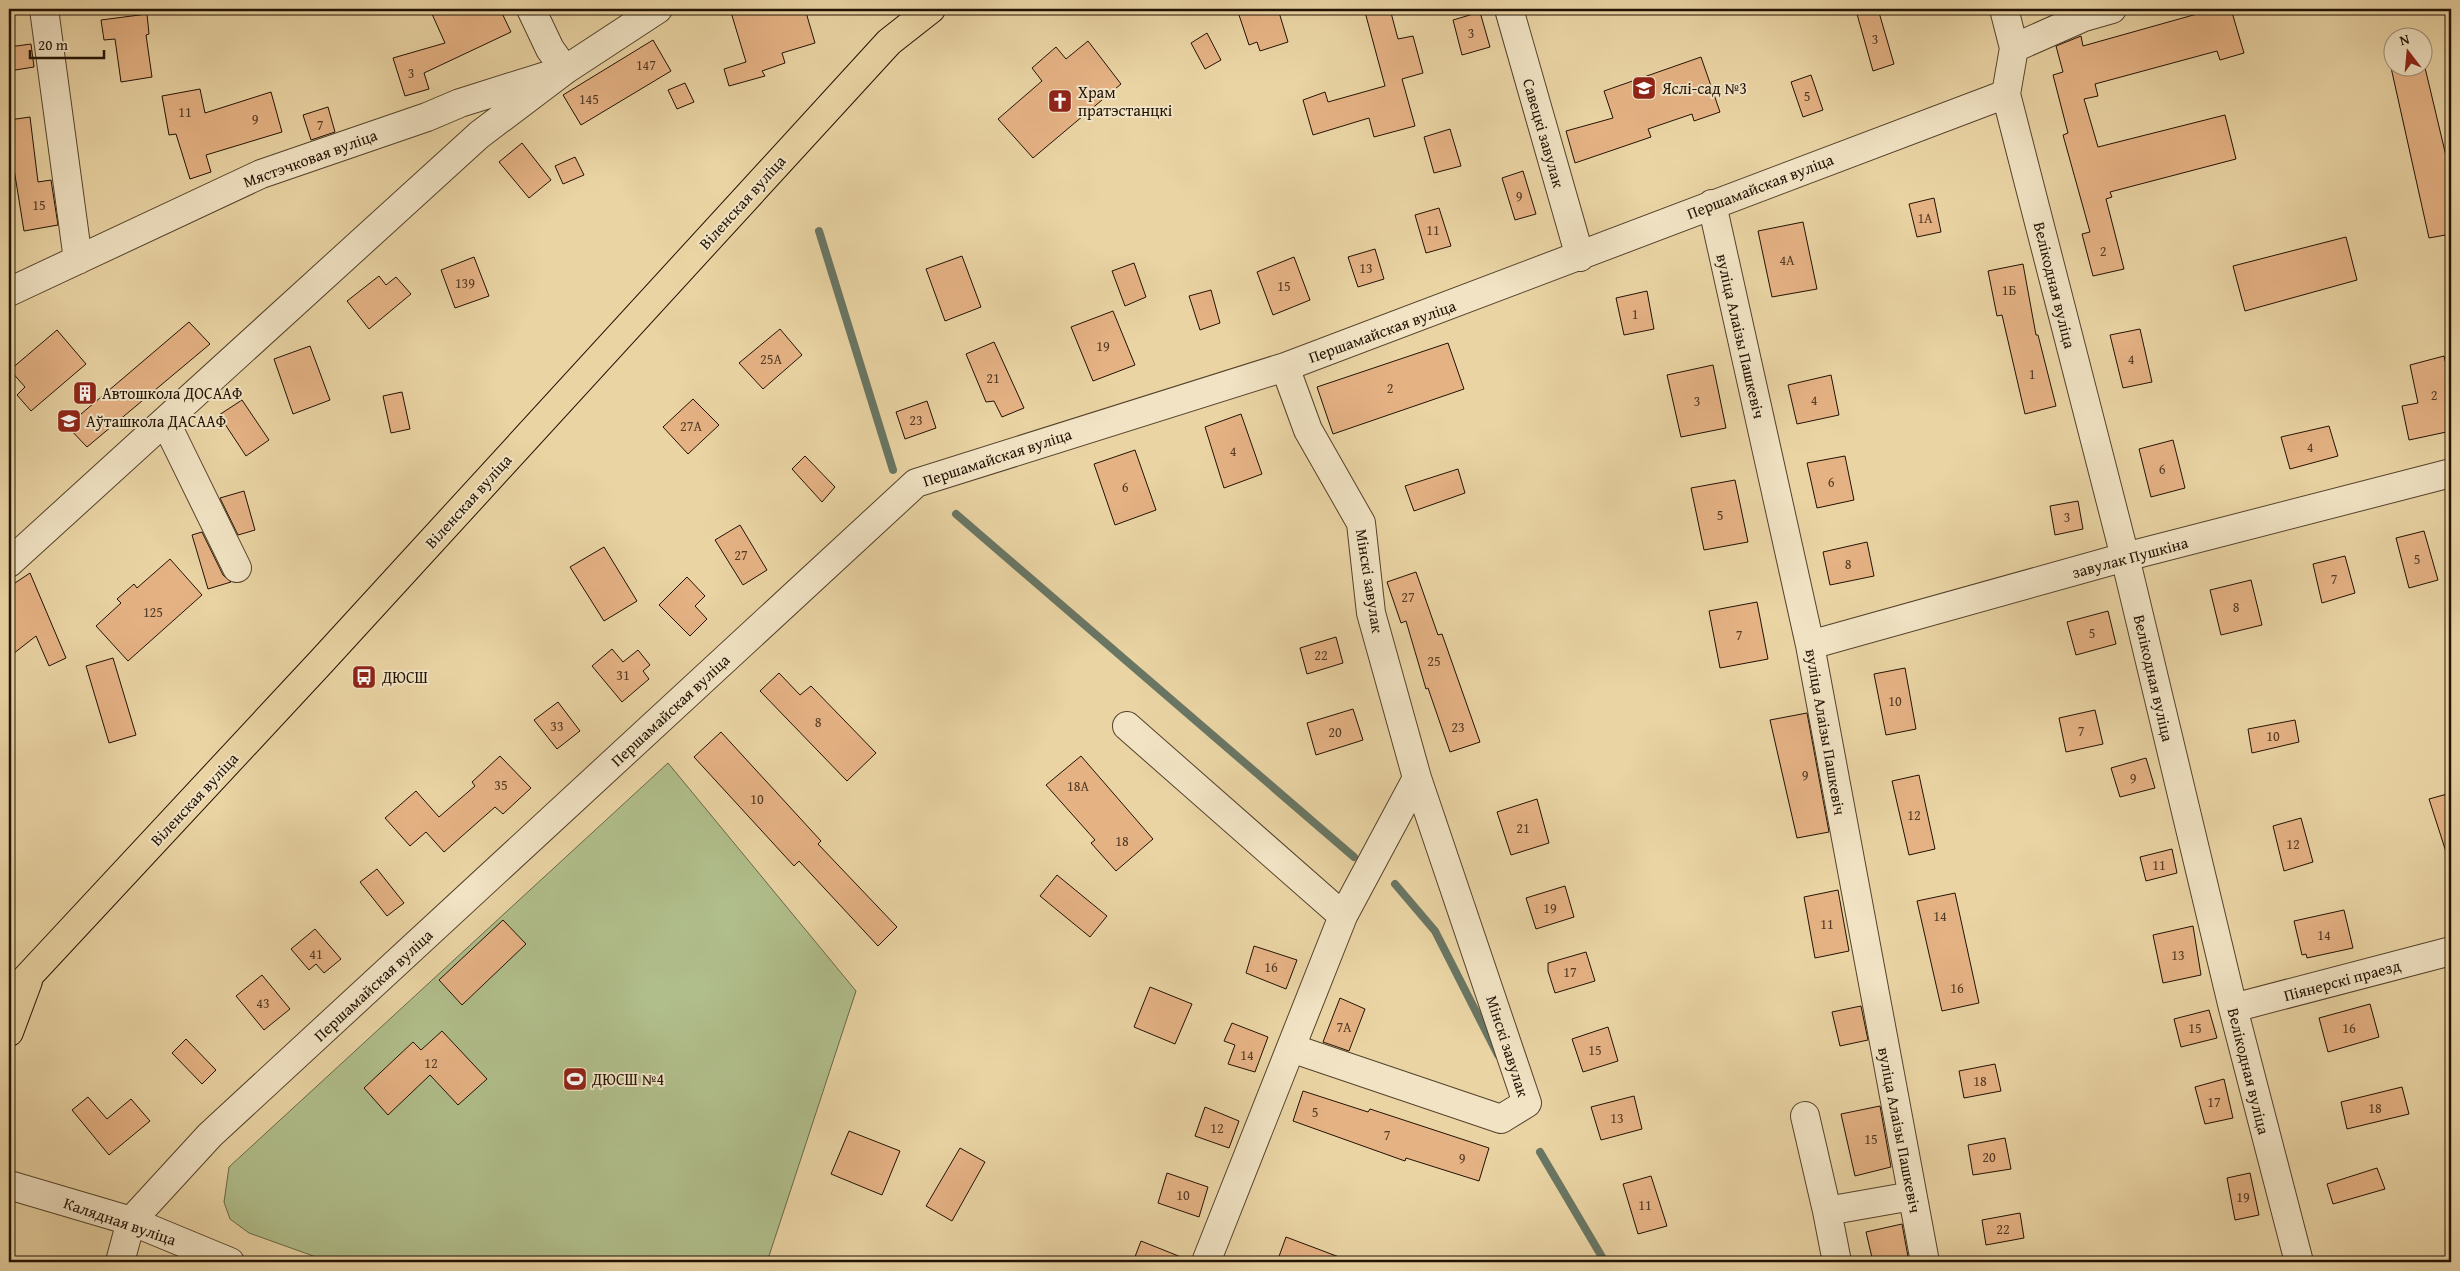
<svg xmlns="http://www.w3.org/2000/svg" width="2460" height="1271" font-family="'Gentium Book Plus',serif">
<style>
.green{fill:#b0be8b;stroke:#696847}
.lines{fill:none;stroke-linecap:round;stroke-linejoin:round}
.stream{stroke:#697664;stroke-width:8}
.building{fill:#e5b284;stroke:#221203}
.minor-casing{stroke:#54422b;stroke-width:30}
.major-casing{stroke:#221203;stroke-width:30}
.minor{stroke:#f1e3c4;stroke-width:28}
.major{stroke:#ead4a4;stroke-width:28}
.labels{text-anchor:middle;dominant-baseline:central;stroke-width:4;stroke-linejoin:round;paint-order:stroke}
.number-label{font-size:14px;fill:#533a23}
.poi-label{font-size:16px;fill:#221203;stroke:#f1e3c4;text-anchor:start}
.street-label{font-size:16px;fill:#221203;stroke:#f1e3c4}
</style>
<rect width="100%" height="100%" fill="#ead4a4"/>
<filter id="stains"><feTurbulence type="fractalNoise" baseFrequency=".004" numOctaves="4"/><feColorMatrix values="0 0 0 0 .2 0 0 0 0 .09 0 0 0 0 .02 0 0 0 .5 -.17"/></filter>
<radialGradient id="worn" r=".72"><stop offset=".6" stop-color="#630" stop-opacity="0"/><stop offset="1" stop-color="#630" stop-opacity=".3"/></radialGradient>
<path class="green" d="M668,763l188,228 -89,271h-437l-81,-29 -19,-14 -6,-17 5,-35z"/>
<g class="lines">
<path class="stream" d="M819,231l74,239
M956,514l398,343
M1395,884l40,47 63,124
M1540,1152l65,110"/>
</g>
<path class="building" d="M443,9h57l11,23 -87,41 5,16 -24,7 -12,-38 52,-15 -13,-29z
M730,9h75l10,34 -33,10 3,10 -23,8 3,5 -36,10 -5,-17 22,-7z
M1237,9h41l10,33 -28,9 -3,-9 -8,3z
M1379,9h11l8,30 15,-3 10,37 -21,6 13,47 -41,11 -5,-19 -56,17 -10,-35 22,-8 3,10 57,-16 -20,-74z
M1873,9h5l16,55 -21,7 -16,-57z
M2203,9h28l13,44 -24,7 -3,-9 -122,33 3,12 -14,3 14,48 127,-32 11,44 -126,33 2,5 -6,2 18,70 -31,7 -11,-42 8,-2 -27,-97 5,-2 -15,-58 10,-3 -7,-26 25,-10 2,10 121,-34z
M1480,12l10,35 -28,8 -9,-35z
M147,14l2,20 -3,1 6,42 -31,5 -6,-43 -11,1 -3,-20z
M1207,33l14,27 -16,9 -14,-26z
M653,40l18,31 -90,54 -18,-30z
M1088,41l33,43 -88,74 -35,-39 44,-38 -10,-13 24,-21 10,12z
M2392,43v25h30v-13l29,122v57l-22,4 -43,-193z
M31,44l3,23 -25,4v-24z
M1701,57l19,55 -26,9 -2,-7 -44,15 3,8 -76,26 -9,-32 47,-13 -9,-27z
M1811,75l12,35 -20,7 -12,-35z
M685,83l9,19 -17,7 -9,-19z
M200,89l5,24 66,-21 11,40 -76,23 5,17 -21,7 -14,-45 -7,1 -7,-39z
M328,107l7,25 -24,8 -8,-25z
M30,117l8,65 13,-2 7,45 -34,6 -10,-62 -5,1v-50z
M1450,129l11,37 -27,7 -10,-36z
M522,143l29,37 -22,18 -30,-36z
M575,157l9,18 -21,9 -8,-18z
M1523,171l13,43 -21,6 -13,-42z
M1934,198l7,34 -24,5 -8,-33z
M1439,208l12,38 -25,7 -11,-38z
M1803,222l14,67 -45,8 -14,-66z
M2346,237l11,43 -112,31 -12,-45z
M1375,249l9,30 -26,8 -10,-30z
M962,256l19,51 -36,14 -19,-52z
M474,257l15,39 -34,12 -14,-38z
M1294,257l16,43 -37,15 -16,-43z
M1134,263l12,34 -21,9 -13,-35z
M2023,264l13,71h2l18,71 -31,8 -23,-99 -5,1 -9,-45z
M379,276l7,9 10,-8 15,17 -42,35 -22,-28z
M1211,290l9,33 -20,7 -11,-34z
M1647,291l7,38 -30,6 -8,-37z
M1113,311l22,54 -42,16 -22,-54z
M189,322l21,22 -123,103 -20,-21z
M780,329l22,26 -39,34 -24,-26z
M2140,329l12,53 -29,6 -13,-53z
M57,330l29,34 -55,47 -14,-16 8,-8 -15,-17z
M994,342l30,66 -22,9 -8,-16 -8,1 -20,-48z
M1448,343l16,46 -131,45 -16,-47z
M310,346l20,54 -37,14 -19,-55z
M2444,356l7,30v45l-42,9 -7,-34 16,-3 -8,-38z
M1713,365l13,63 -45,9 -14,-62z
M1831,375l8,40 -42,9 -9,-39z
M402,392l8,37 -19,4 -8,-37z
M693,399l26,26 -31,29 -25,-27z
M242,400l27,40 -23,16 -27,-41z
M927,401l9,27 -31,11 -9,-27z
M1241,414l21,60 -38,14 -19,-61z
M2329,426l9,30 -48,13 -9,-32z
M2173,440l12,48 -34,9 -12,-48z
M1135,450l21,60 -41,15 -21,-61z
M805,456l30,31 -13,15 -30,-33z
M1845,456l9,44 -37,8 -10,-45z
M1458,469l7,24 -51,18 -9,-25z
M1735,480l13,62 -44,8 -13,-62z
M244,491l11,39 -17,5 -18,-37z
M2078,501l5,28 -28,6 -5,-29z
M740,525l27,45 -24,15 -28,-45z
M2424,531l14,49 -29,8 -13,-50z
M202,532l21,43 8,7 -23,7 -16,-54z
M1867,542l7,34 -44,9 -7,-33z
M604,547l33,54 -33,20 -34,-54z
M2345,556l10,37 -33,10 -9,-39z
M170,559l32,36 -74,66 -32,-35 25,-23 -4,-4 17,-15 3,4z
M1416,572l22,63 4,-1 38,108 -30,10 -22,-64 -2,1 -20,-68 -5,2 -14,-41z
M30,573l36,85 -17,8 -13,-30 -27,21v-70z
M687,577l18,19 -10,10 12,13 -17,17 -31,-31z
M2251,580l11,45 -41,10 -11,-45z
M1757,602l11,57 -48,9 -11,-57z
M2108,611l8,33 -40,11 -9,-33z
M1336,637l7,26 -36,11 -7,-26z
M612,649l11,13 15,-12 12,15 -7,6 6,8 -27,23 -30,-36z
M113,658l23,77 -27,8 -23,-77z
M1905,668l11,61 -30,6 -12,-61z
M779,673l21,22 11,-9 65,67 -29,28 -87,-90z
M558,702l22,29 -23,18 -23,-29z
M1353,709l10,31 -47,15 -9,-32z
M2095,710l8,34 -37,8 -7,-34z
M1807,713l22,119 -32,6 -27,-118z
M2295,720l4,22 -47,11 -4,-24z
M721,732l100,109 -3,3 79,83 -19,19 -79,-85 -5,5 -100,-109z
M500,756l31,32 -28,26 -8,-7 -51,45 -18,-20 -16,14 -25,-28 31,-27 23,26 36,-31 -3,-4z
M1081,756l72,83 -37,32 -25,-28 4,-3 -49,-55z
M2146,758l9,30 -35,9 -9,-29z
M1919,775l16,74 -26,6 -17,-74z
M2451,793v62h-4l-18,-56z
M1537,799l12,44 -38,12 -14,-43z
M2301,818l12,44 -29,9 -11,-45z
M2172,849l5,24 -31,8 -6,-24z
M377,869l27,34 -17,13 -27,-34z
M1057,875l50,41 -17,21 -50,-41z
M1565,886l9,31 -38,12 -10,-31z
M1838,890l11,61 -34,7 -11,-61z
M1955,893l24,110 -37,8 -25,-110z
M2344,910l9,38 -46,10 -1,-4 -4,1 -8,-34z
M503,920l23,24 -64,61 -23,-25z
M2193,926l8,49 -38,8 -10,-48z
M315,929l26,30 -17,14 -8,-9 -7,6 -18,-21z
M1254,946l43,14 -11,29 -40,-16z
M1586,952l9,29 -40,12 -7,-22v-8z
M262,975l28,34 -26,21 -28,-34z
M1150,987l42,17 -17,40 -41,-17z
M1340,998l25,11 -16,42 -26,-9z
M2370,1004l9,33 -51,15 -9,-34z
M1861,1006l7,34 -28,6 -8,-34z
M2209,1010l8,28 -36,9 -7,-28z
M1232,1023l36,14 -13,35 -27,-8 7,-19 -11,-4z
M1608,1027l10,34 -35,11 -11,-33z
M442,1031l45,48 -29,26 -28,-30 -42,40 -24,-27 49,-46 8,8z
M186,1039l30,31 -14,14 -30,-31z
M1995,1064l6,27 -37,7 -5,-27z
M2224,1079l9,39 -28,6 -10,-37z
M2402,1087l7,27 -62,15 -6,-27z
M1303,1091l65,21 2,-3 119,39 -10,33 -73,-23 -1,3 -112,-40z
M1634,1096l8,33 -41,11 -10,-33z
M88,1097l19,22 24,-20 19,22 -41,34 -37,-45z
M1880,1106l11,61 -36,9 -14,-62z
M1205,1107l34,14 -10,27 -34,-12z
M849,1131l51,20 -18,44 -51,-21z
M2005,1138l6,31 -38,6 -5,-30z
M960,1148l25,14 -33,59 -26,-15z
M2377,1168l8,21 -52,15 -6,-20z
M1167,1173l41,14 -9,30 -41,-14z
M2250,1173l9,42 -24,5 -8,-42z
M1651,1176l16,50 -29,8 -15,-50z
M2020,1213l4,25 -38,7 -4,-25z
M1902,1224l7,38h-36l-7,-30z
M1286,1237l61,23v2h-70z
M1141,1241l50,20v1h-58z"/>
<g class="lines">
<defs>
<path id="minor" d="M44,9l34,251
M1509,9l71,248
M2004,9l10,39 -8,46 119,463 108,451 66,254
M2014,48l70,-31 28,-8
M1712,204l98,441 115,617
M9,292l252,-118 166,-57 33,-14 105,-33 -15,-21 -19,-40
M165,421l72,147
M9,563l470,-428 86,-65 93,-61
M1810,645l315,-88 326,-84
M1127,726l216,190
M2233,1008l218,-57
M1291,1048l210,71 26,-16 -110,-325
M1805,1116l22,95
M9,1185l122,36 99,41
M120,1262l11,-41 79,-86 706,-652 369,-116 721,-273
M1206,1262l137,-346 74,-138 -46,-165 -10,-90 -53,-93 -23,-63
M1837,1262l-10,-51 85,-15"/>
<path id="major" d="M9,997l311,-334 569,-621 42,-33
M9,1032l19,-51"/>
</defs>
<use href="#minor" class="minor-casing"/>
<use href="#major" class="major-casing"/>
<use href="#minor" class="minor"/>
<use href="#major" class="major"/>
</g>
<defs>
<symbol id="school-square" viewBox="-11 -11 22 22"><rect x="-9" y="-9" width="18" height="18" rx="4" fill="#8f2418" stroke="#f1e3c4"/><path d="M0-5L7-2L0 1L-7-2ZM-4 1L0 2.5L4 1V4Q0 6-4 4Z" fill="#fff"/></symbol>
<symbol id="church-square" viewBox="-11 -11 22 22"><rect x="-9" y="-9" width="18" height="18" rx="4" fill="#8f2418" stroke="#f1e3c4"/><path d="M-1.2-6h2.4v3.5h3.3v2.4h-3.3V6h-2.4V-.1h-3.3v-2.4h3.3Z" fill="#fff"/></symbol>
<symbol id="building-square" viewBox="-11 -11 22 22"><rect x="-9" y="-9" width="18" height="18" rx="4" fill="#8f2418" stroke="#f1e3c4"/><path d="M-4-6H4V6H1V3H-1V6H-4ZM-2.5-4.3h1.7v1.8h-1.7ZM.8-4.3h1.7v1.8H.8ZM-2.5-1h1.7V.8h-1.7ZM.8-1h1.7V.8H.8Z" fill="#fff"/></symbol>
<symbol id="bus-square" viewBox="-11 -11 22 22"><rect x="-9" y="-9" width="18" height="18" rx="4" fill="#8f2418" stroke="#f1e3c4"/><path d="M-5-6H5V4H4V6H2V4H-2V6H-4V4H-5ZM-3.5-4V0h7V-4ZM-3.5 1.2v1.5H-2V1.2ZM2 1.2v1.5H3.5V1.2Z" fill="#fff"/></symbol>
<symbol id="stadium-square" viewBox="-11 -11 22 22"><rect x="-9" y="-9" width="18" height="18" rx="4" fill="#8f2418" stroke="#f1e3c4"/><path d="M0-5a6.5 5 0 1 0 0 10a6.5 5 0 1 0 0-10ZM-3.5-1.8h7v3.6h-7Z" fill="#fff"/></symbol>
</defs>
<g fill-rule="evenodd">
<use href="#school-square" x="1630" y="74" width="28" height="28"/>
<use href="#church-square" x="1046" y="87" width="28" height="28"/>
<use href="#building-square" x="71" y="379" width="28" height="28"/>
<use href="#school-square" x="55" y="407" width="28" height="28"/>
<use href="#bus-square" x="350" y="663" width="28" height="28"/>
<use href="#stadium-square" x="561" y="1065" width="28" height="28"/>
</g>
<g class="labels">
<g class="number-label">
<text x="1471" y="33">3</text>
<text x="1875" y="39">3</text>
<text x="646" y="65">147</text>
<text x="411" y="73">3</text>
<text x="1807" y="96">5</text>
<text x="589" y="99">145</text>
<text x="185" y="112">11</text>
<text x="255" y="119">9</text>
<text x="320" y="125">7</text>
<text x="1519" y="196">9</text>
<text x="39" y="205">15</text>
<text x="1925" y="218">1А</text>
<text x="1433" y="230">11</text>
<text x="2103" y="251">2</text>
<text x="1787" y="260">4А</text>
<text x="1366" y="268">13</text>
<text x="465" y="283">139</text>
<text x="1284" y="286">15</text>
<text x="2009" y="290">1Б</text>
<text x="1635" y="314">1</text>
<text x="1103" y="346">19</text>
<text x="771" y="359">25А</text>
<text x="2131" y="359">4</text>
<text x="2032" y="374">1</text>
<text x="993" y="378">21</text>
<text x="1390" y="388">2</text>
<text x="2434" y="395">2</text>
<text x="1814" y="400">4</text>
<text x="1697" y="401">3</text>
<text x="916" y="420">23</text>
<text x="691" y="426">27А</text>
<text x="2310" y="447">4</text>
<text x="1233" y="451">4</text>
<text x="2162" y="469">6</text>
<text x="1831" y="482">6</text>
<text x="1125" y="487">6</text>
<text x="1720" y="515">5</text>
<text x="2067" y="517">3</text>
<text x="741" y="555">27</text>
<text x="2417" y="559">5</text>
<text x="1848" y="564">8</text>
<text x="2334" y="579">7</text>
<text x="1408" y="597">27</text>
<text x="2236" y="607">8</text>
<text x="153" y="612">125</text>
<text x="2092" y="633">5</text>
<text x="1739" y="635">7</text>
<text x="1321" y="655">22</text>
<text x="1434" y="661">25</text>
<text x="623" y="675">31</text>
<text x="1895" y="701">10</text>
<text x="818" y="722">8</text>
<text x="557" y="726">33</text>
<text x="1458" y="727">23</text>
<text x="2081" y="731">7</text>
<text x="1335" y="732">20</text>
<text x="2273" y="736">10</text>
<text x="1805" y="775">9</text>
<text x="2133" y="778">9</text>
<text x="501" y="785">35</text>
<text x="1078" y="786">18А</text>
<text x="757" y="799">10</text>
<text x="1914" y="815">12</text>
<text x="1523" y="828">21</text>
<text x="1122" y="841">18</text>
<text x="2293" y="844">12</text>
<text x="2159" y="865">11</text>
<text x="1550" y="908">19</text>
<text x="1940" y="916">14</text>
<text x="1827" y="924">11</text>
<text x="2324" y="935">14</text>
<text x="316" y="954">41</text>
<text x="2178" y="955">13</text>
<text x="1271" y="967">16</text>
<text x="1570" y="972">17</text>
<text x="1957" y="988">16</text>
<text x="263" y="1003">43</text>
<text x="1344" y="1027">7А</text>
<text x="2195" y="1028">15</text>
<text x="2349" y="1028">16</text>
<text x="1595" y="1050">15</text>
<text x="1247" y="1055">14</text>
<text x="431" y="1063">12</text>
<text x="1980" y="1081">18</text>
<text x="2214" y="1102">17</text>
<text x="2375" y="1108">18</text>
<text x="1315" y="1112">5</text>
<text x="1617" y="1118">13</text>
<text x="1217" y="1128">12</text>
<text x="1387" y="1135">7</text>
<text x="1871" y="1139">15</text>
<text x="1989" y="1157">20</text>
<text x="1462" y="1158">9</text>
<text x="1183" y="1195">10</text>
<text x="2243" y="1197">19</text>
<text x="1645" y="1205">11</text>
<text x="2003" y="1229">22</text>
</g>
<g class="poi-label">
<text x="1662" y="88">Яслі-сад №3</text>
<text x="1078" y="92">Храм<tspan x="1078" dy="18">пратэстанцкі</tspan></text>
<text x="102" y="393">Автошкола ДОСААФ</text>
<text x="86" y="421">Аўташкола ДАСААФ</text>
<text x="382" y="677">ДЮСШ</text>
<text x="592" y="1079">ДЮСШ №4</text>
</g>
<g class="street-label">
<text transform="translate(1544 133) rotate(74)">Савецкі завулак</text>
<text transform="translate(310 158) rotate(-20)">Мястэчковая вуліца</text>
<text transform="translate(1760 186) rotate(-21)">Першамайская вуліца</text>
<text transform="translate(742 202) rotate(-48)">Віленская вуліца</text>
<text transform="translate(2055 285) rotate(76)">Велікодная вуліца</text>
<text transform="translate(1382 331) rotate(-20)">Першамайская вуліца</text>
<text transform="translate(1741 336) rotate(77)">вуліца Алаізы Пашкевіч</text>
<text transform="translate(997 457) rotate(-18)">Першамайская вуліца</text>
<text transform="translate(468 501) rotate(-48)">Віленская вуліца</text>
<text transform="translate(2130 557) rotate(-15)">завулак Пушкіна</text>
<text transform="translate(1370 581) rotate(81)">Мінскі завулак</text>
<text transform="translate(2154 678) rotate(77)">Велікодная вуліца</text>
<text transform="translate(670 710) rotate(-43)">Першамайская вуліца</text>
<text transform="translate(1826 732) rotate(80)">вуліца Алаізы Пашкевіч</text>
<text transform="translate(194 799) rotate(-47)">Віленская вуліца</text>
<text transform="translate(2342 980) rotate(-15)">Піянерскі праезд</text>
<text transform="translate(373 985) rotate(-43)">Першамайская вуліца</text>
<text transform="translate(1508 1046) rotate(72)">Мінскі завулак</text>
<text transform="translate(2249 1071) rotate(76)">Велікодная вуліца</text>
<text transform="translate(1900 1130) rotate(79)">вуліца Алаізы Пашкевіч</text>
<text transform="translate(120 1221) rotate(19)">Калядная вуліца</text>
</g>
</g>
<rect width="2460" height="1271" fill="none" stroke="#ead4a4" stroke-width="30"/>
<rect x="10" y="10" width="2440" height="1251" fill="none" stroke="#221203" stroke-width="2.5"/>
<rect x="15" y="15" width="2430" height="1241" fill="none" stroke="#221203"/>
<g transform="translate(2408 52) rotate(344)"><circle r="24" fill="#f1e3c4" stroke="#9e8f77"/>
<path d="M0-4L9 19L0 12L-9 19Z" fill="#8f2418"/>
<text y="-8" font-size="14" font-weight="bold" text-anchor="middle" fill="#221203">N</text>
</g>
<path d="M30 50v8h74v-8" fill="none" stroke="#221203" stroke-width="2.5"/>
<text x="38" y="50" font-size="15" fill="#221203" stroke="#f1e3c4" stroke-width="4" paint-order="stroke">20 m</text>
<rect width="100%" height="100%" filter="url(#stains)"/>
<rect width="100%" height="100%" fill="url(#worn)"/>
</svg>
